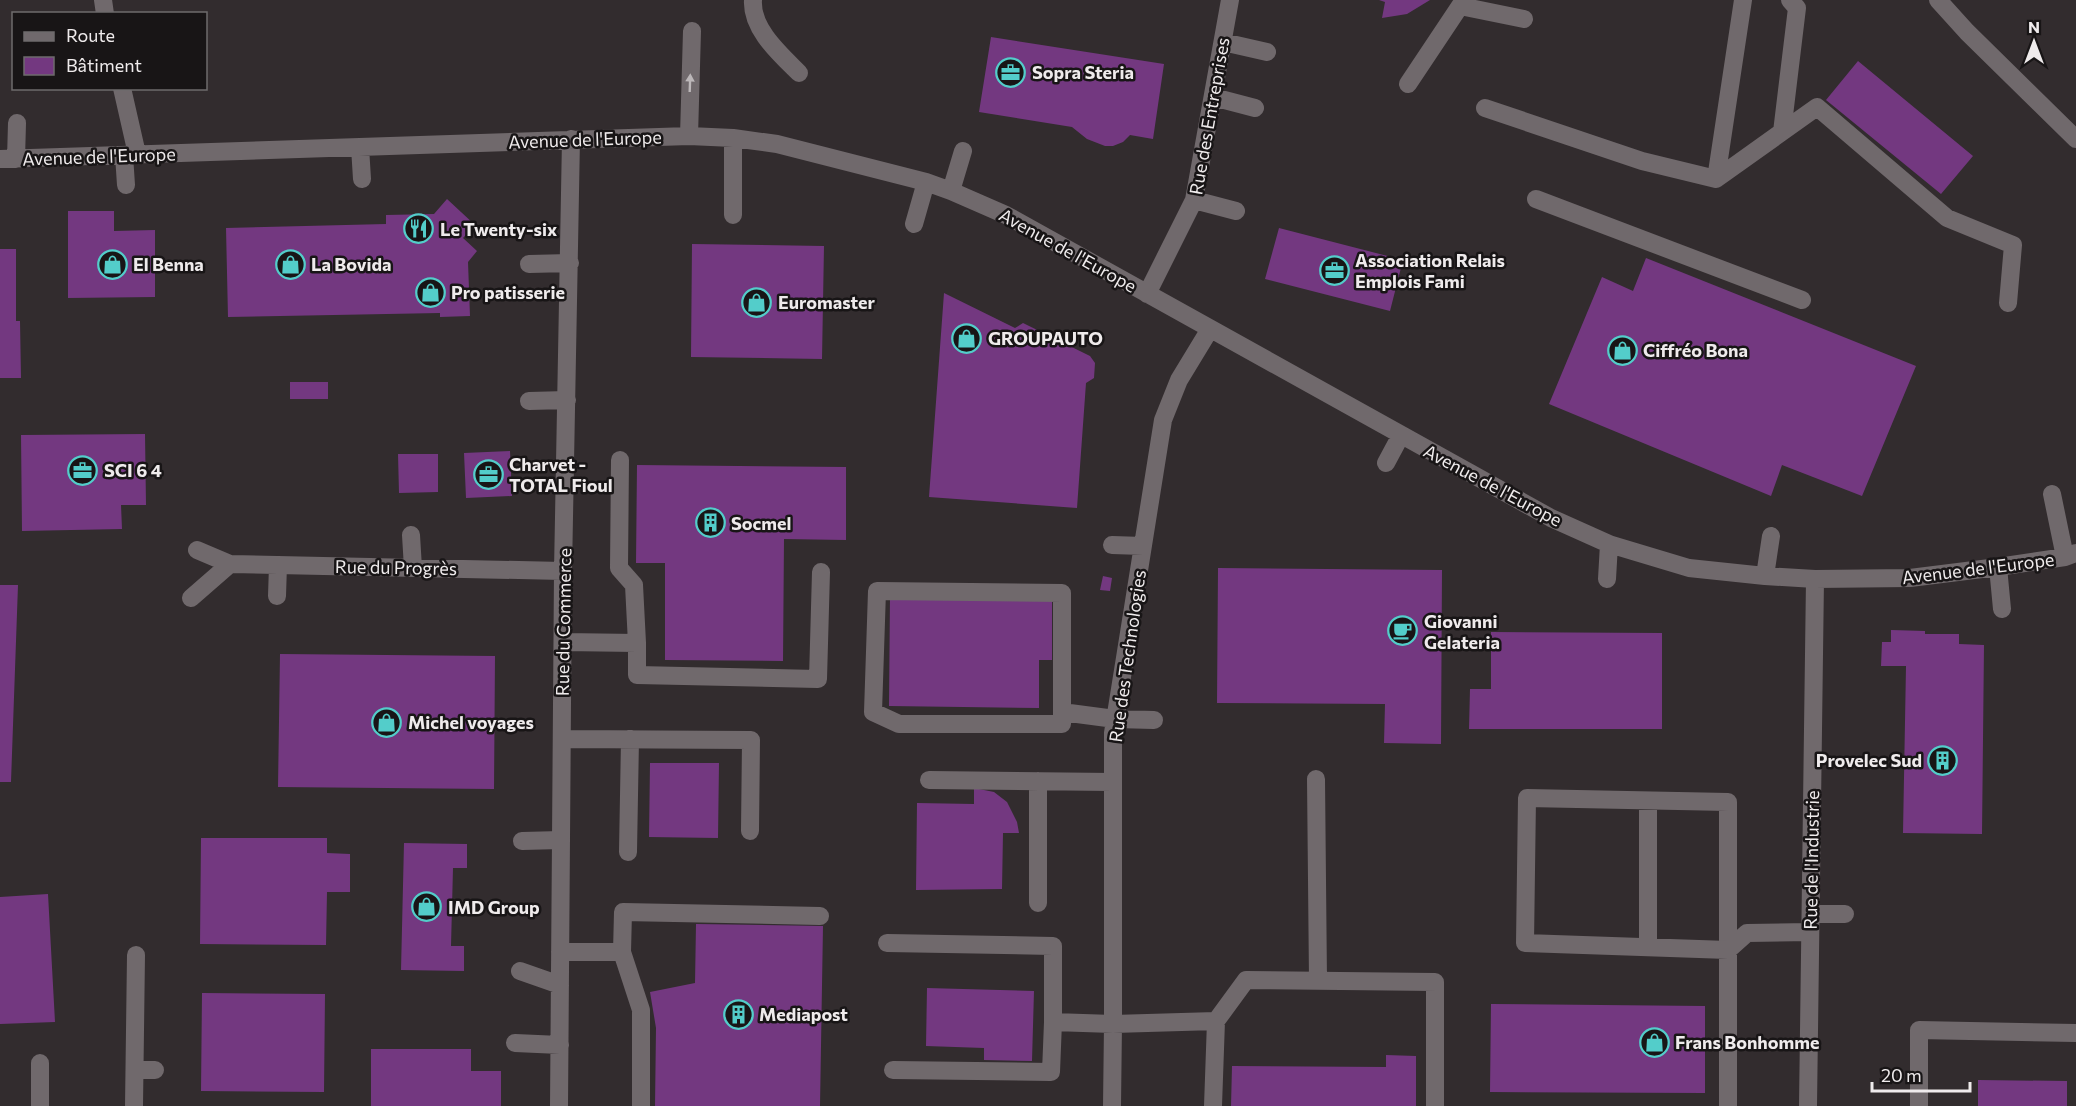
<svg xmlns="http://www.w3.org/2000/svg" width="2076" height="1106" font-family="Commissioner,sans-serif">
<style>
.building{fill:#733880}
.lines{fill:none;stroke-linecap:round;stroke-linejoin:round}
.minor{stroke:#70696c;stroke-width:18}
.oneway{fill:#bcb7b9}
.labels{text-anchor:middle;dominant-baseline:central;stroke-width:5;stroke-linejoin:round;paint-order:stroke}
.poi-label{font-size:18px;font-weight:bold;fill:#efebec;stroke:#181516;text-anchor:start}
.street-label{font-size:18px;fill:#efebec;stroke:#181516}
</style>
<rect width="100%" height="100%" fill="#322c2e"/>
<path class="building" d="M1379,0h51l-23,14 -25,4 3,-16z
M991,37l173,27 -11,75 -23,-4 -7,7 -10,4h-8l-18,-7 -15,-12 -93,-15z
M1858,61l115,95 -32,38 -115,-94z
M447,199l28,26 -12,13 14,13 -9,11 2,54 -30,1v-4l-212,4 -2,-89 160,-4v-9l48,-1z
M68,211h46v20l41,-1v67l-87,1z
M1279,228l124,32 -13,51 -125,-32z
M692,244l132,2 -2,113 -131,-2z
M0,249h16v72h4l1,57h-21z
M1646,258l270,108 -54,130 -80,-31 -11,31 -222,-92 53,-127 31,14z
M944,293l71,35 8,-5 67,33 5,7 -1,15 -8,5 -9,125 -148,-11z
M290,382h38v17h-38z
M145,434l1,71h-25l1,24 -100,2 -1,-96z
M510,451l2,45 -46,2 -2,-45z
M398,454h40v38l-39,1z
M637,465l209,2v73l-62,-1 -1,122 -118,-1v-97h-29z
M1218,568l224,2 -1,174 -57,-1 1,-39 -168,-1z
M1103,576l9,2 -2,13 -10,-1z
M0,585h18l-7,197h-11z
M890,596l162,2v62h-13v48l-150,-2z
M1891,630l34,1v3h34v10l25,1 -2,189 -79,-1 3,-167h-25l1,-24h9z
M1491,632l171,1v96h-193l1,-40h21z
M280,654l215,2 -1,133 -216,-2z
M650,763h69l-1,75 -69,-1z
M974,788l20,4 13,10 10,20 2,11h-16l-1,56 -86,1 1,-87 57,1z
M201,838h126v15l23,1v38h-23l-1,53 -126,-1z
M404,843l63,1v24h-14l-2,78h13v25l-63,-1z
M48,894l7,128 -55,2v-127z
M696,924l127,2 -3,180h-165l1,-78 -6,-36 45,-9z
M927,988l107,3 -2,70 -48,-1v-12l-58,-2z
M202,993l123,1 -1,98 -123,-1z
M1491,1004l214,2v87l-215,-1z
M371,1049h100v22h30v35h-130z
M1386,1055l30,1v50h-185l1,-40 154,1z
M1978,1080l89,1v25h-89z"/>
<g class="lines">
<path class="minor" d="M103,0l2,14
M753,0c-2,29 27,54 46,73
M1938,0l29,32 109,107
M1223,42l44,10
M1408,84l52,-78 64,13
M122,88l15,66
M1213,97l42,11
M1485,108l157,53 74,18 101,-72 130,111 66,27 -5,58
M1782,132l15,-124 -7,-8
M689,136l3,-105
M360,147l2,32
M124,155l2,30
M0,159l689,-23 44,2 44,6 149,38 25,9 55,24 545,303 58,26 80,24 76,8 50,3 95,-1 88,-11 67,-10 11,-4
M16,159l1,-36
M1716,179l27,-179
M951,191l12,-40
M1536,199l266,101
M1194,200l42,11
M733,215v-77
M914,224l12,-42
M529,264l41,-1
M1147,294l47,-94 36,-200
M1210,329l-31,51 -16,40 -50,313v291l103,-3 30,-41 189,2v124
M529,401l38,-1
M1386,463l15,-28
M2052,494l13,63
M411,535l2,33
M1112,545l31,1
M197,550l33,14 333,7
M1998,567l4,42
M1765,576l6,-40
M1607,579l2,-35
M877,591l185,2v131h-163l-26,-12z
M277,596l1,-31
M191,598l39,-34
M563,642l74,1 -3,-58 -15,-17 1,-108
M637,643v32l181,4 3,-107
M1062,712l53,7 39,1
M562,739l189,1 -1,91
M1316,779l2,202
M929,780l184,2
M1038,781v122
M1648,801v146
M522,841l39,-1
M628,852l2,-113
M1811,914h34
M887,943l166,3v76l60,2 -1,82
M560,952h62l19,58v96
M622,952l1,-40 197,4
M520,971l40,14
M515,1043l45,2
M40,1063v43
M135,1070h20
M893,1070l158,2 2,-50
M134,1106l2,-151
M559,1106l4,-535 8,-432
M1213,1106l3,-85
M1728,1106v-304l-201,-4 -2,145 203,7 19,-17 63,-1
M1808,1106l7,-527
M1919,1106v-76l157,3"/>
</g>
<defs><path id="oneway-solid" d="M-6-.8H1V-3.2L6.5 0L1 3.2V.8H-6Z" transform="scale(1.5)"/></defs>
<use class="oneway" href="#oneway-solid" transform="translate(690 83) rotate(-88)"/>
<defs>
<symbol id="office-ring" viewBox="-11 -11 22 22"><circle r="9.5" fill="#181516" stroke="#53cdca" stroke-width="1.5"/><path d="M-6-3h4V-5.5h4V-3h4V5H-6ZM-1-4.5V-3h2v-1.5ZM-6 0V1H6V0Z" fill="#53cdca"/></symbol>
<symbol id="restaurant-ring" viewBox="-11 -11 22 22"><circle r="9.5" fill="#181516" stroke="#53cdca" stroke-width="1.5"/><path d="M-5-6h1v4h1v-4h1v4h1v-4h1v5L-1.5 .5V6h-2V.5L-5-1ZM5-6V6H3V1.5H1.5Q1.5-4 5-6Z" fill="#53cdca"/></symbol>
<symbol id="shop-ring" viewBox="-11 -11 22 22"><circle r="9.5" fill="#181516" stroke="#53cdca" stroke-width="1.5"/><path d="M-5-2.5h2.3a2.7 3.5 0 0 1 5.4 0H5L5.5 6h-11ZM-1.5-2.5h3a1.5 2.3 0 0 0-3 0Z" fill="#53cdca"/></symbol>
<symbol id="building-ring" viewBox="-11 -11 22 22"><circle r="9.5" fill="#181516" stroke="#53cdca" stroke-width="1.5"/><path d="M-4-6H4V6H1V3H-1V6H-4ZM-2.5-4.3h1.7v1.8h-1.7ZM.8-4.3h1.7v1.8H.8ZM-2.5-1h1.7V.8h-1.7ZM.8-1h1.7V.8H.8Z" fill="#53cdca"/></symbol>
<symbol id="cafe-ring" viewBox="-11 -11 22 22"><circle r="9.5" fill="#181516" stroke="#53cdca" stroke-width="1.5"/><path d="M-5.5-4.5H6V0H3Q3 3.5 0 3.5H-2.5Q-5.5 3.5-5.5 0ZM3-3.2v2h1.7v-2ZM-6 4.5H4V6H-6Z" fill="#53cdca"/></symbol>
</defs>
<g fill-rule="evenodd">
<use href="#office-ring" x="994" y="56" width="33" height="33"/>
<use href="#restaurant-ring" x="402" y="212" width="33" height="33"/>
<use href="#shop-ring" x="96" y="248" width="33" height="33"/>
<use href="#shop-ring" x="274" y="248" width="33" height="33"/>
<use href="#office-ring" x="1318" y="254" width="33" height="33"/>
<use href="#shop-ring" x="414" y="276" width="33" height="33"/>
<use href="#shop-ring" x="740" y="286" width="33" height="33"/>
<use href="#shop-ring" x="950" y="322" width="33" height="33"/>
<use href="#shop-ring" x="1606" y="334" width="33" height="33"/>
<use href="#office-ring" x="66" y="454" width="33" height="33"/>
<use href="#office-ring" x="472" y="458" width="33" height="33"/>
<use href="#building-ring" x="694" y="506" width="33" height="33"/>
<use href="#cafe-ring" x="1386" y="614" width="33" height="33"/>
<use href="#shop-ring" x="370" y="706" width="33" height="33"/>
<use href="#building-ring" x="1926" y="744" width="33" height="33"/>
<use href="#shop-ring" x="410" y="890" width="33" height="33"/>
<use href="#building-ring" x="722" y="998" width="33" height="33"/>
<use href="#shop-ring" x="1638" y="1026" width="33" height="33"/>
</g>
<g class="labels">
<g class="poi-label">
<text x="1032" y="72">Sopra Steria</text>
<text x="440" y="229">Le Twenty-six</text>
<text x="1355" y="260">Association Relais<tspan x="1355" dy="21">Emplois Fami</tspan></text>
<text x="133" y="264">El Benna</text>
<text x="311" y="264">La Bovida</text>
<text x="451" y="292">Pro patisserie</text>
<text x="778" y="302">Euromaster</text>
<text x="988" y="338">GROUPAUTO</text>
<text x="1643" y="350">Ciffréo Bona</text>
<text x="509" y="464">Charvet -<tspan x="509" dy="21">TOTAL Fioul</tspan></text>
<text x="104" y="470">SCI 6 4</text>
<text x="731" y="523">Socmel</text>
<text x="1424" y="621">Giovanni<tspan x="1424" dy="21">Gelateria</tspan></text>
<text x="408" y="722">Michel voyages</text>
<text x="1922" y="760" text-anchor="end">Provelec Sud</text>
<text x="448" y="907">IMD Group</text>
<text x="759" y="1014">Mediapost</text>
<text x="1675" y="1042">Frans Bonhomme</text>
</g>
<g class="street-label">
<text transform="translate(1209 116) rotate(-80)">Rue des Entreprises</text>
<text transform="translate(585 139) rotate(-2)">Avenue de l'Europe</text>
<text transform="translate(99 156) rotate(-2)">Avenue de l'Europe</text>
<text transform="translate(1068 250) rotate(29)">Avenue de l'Europe</text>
<text transform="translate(1493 485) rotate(28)">Avenue de l'Europe</text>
<text transform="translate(396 567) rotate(1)">Rue du Progrès</text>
<text transform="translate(1978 568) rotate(-7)">Avenue de l'Europe</text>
<text transform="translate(563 622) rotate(-89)">Rue du Commerce</text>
<text transform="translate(1127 656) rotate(-82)">Rue des Technologies</text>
<text transform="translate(1811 860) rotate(-89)">Rue de l'Industrie</text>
</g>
</g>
<rect x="12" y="12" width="195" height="78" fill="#181516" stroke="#6e6b6c" stroke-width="1.5"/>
<rect x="24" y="32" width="30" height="9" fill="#70696c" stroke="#6e6b6c" stroke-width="1.5"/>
<text x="66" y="42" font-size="18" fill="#efebec">Route</text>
<rect x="24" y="57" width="30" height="18" fill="#733880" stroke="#6e6b6c" stroke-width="1.5"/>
<text x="66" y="72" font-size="18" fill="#efebec">Bâtiment</text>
<g transform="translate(2034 42)" stroke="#181516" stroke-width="4.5" paint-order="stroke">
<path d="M0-4.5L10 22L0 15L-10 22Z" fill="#efebec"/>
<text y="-9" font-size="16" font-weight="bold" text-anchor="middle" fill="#efebec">N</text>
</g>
<path d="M1872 1082v9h98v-9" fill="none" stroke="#efebec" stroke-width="3"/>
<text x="1881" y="1082" font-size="18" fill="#efebec" stroke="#181516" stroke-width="4.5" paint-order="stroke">20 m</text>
</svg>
